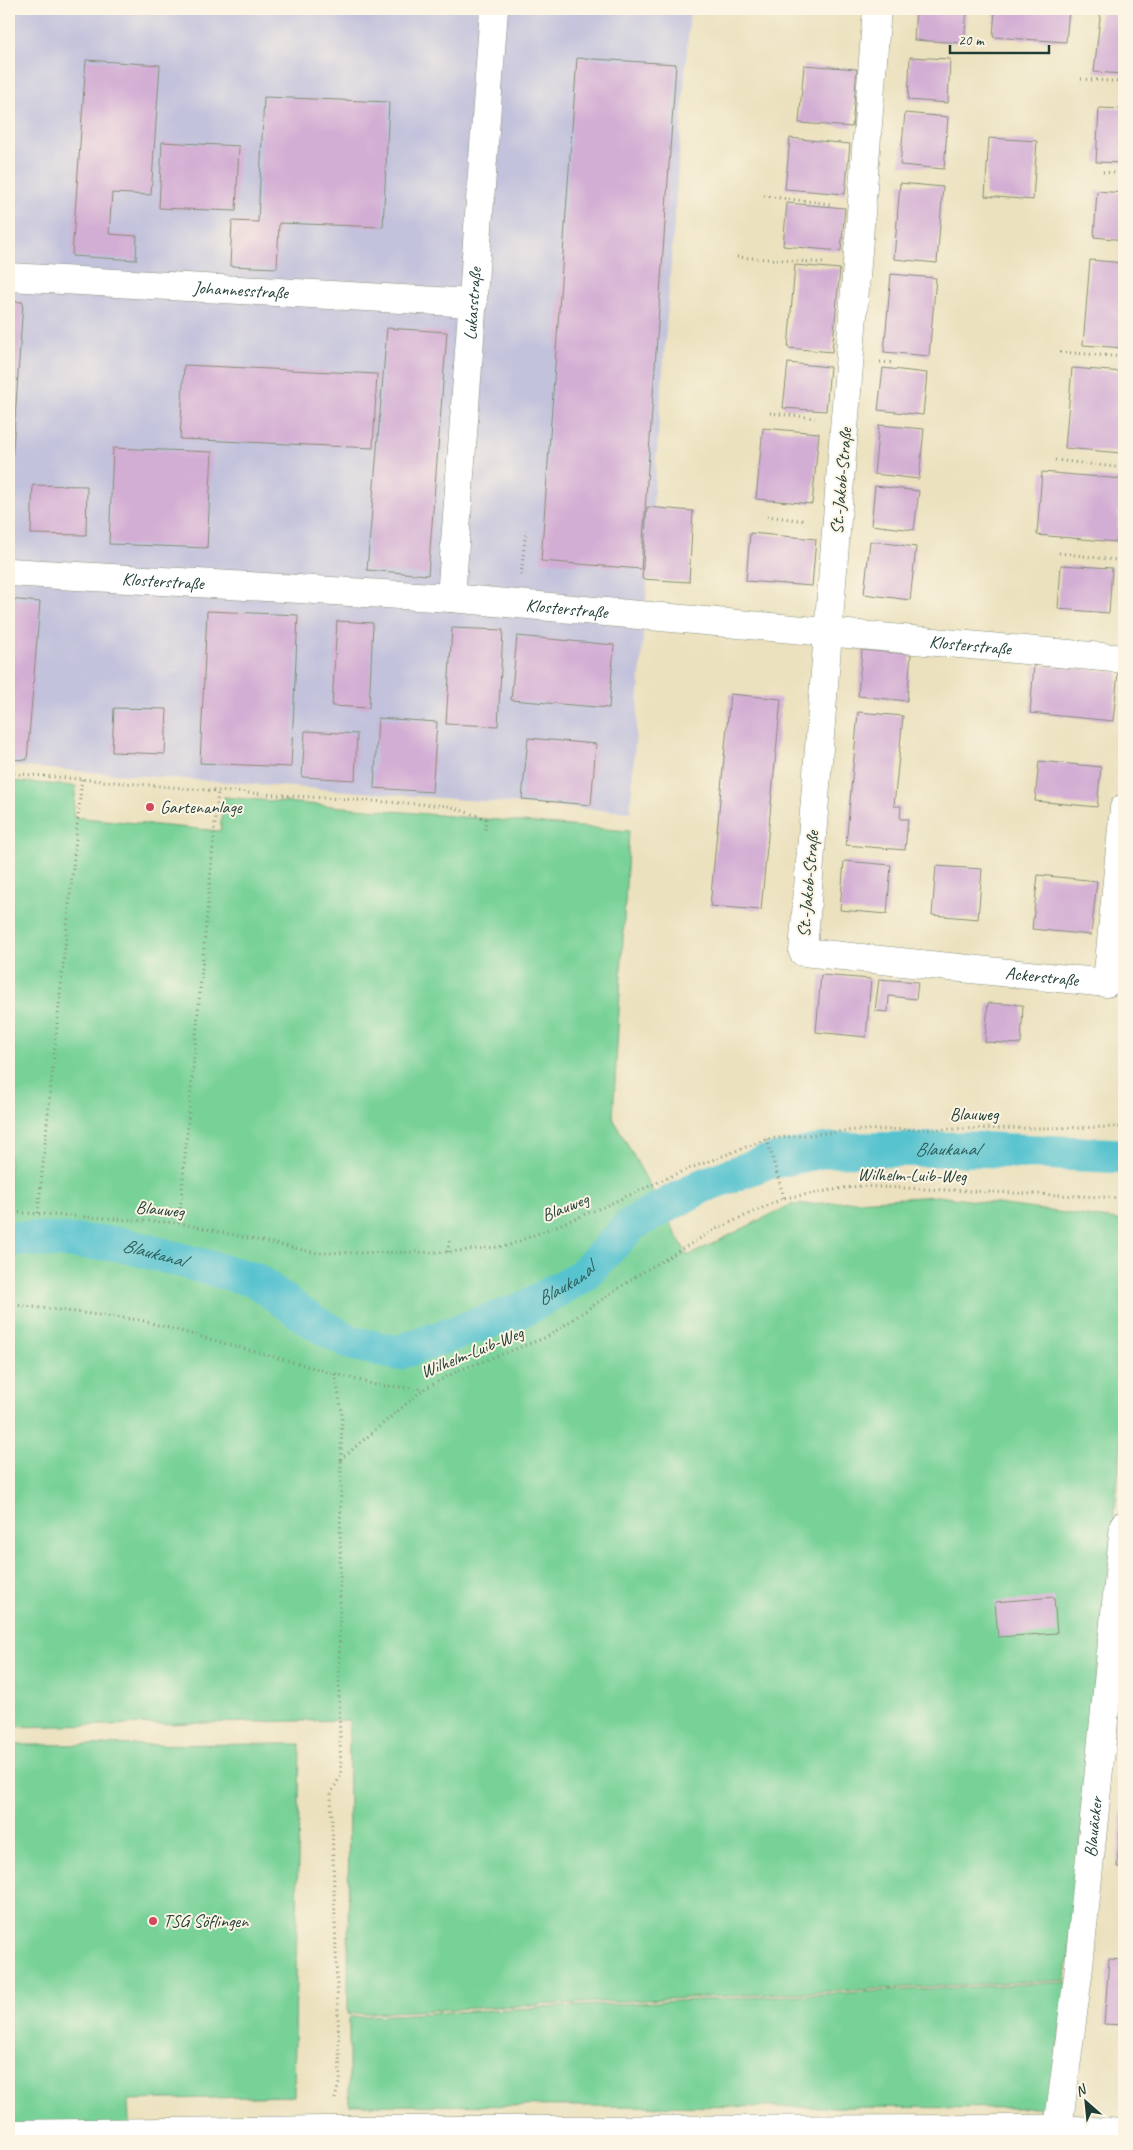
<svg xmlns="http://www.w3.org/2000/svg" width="1133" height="2150" font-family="Caveat,sans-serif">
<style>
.industrial{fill:#c2c2dc}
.green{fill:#78d298;stroke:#4c8866}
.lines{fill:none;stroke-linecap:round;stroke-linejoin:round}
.canal{stroke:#56c3cf;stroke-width:35}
.building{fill:#d3aed4}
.minor-casing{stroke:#858f79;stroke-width:29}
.path{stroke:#858f79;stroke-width:3;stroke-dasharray:1 4;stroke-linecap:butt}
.minor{stroke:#fff;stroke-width:28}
.poi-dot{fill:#d1495b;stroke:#fcf5e5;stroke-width:2}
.labels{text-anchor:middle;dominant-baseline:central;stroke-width:4;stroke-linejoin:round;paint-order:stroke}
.street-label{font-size:18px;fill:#1f3d34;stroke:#fcf5e5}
.poi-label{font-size:18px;fill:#1f3d34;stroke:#fcf5e5;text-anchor:start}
.water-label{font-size:19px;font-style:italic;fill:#2d5e5b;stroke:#fcf5e5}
</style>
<rect width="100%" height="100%" fill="#fcf5e5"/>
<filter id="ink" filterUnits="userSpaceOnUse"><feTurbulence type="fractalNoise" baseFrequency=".02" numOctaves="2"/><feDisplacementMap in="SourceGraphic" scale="10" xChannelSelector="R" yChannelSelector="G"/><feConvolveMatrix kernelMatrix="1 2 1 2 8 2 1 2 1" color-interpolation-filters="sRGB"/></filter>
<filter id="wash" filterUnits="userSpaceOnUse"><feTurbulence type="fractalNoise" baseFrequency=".0096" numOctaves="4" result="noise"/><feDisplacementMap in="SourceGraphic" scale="20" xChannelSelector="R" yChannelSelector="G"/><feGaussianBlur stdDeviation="1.12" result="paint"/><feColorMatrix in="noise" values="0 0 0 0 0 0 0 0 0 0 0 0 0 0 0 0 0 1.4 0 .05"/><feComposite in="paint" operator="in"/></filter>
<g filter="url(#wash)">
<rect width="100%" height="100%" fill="#ebe1be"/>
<path class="industrial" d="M9,9h681l-60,803 -621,-46z"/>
<path class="green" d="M9,781l67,5 -3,31 147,14 4,-34 405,34 -16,287 75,138 102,-51 148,-9 186,25v199l-58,560 -718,34 1,-294 -340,7z
M300,1744l-6,352 -166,4 2,41h-121v-396z
M1069,1982l-20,117 -6,9 -694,-3v-88z"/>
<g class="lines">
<path class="canal" id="s1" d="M9,1238l111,6 135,36 57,41 40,22 45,10 127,-44 58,-33 50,-52 70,-38 62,-23 62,-13 146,-1 152,7"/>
</g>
<g id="blocks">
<path class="building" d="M916,9h51l-3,34 -50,-3z
M995,9h74l-3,33 -73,-5z
M1101,9h23v65l-30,-2z
M910,57l40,2 -2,44 -40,-3z
M577,58l99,6 -35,505 -100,-8z
M86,60l74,5 -9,130 -39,-2 -3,41 28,2 -1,24 -64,-4z
M804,65l53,4 -5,58 -53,-4z
M264,97l125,5 -6,125 -104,-4 -2,45 -47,-2 2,-45 26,1z
M1099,108l25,1v54l-28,-1z
M905,113l43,4 -4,52 -44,-4z
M790,138l60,6 -5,50 -60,-5z
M989,138l48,3 -4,59 -48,-4z
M162,142l77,4 -3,65 -77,-3z
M900,183l43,4 -6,76 -43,-4z
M1097,191l27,2v47l-30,-3z
M787,203l58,5 -4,43 -58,-5z
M1090,260l34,3v85l-41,-3z
M795,265l45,4 -8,83 -44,-4z
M891,274l45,4 -7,78 -45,-4z
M9,301l14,1 -13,190h-1z
M387,328l60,4 -19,243 -61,-5z
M788,363l42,4 -4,44 -43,-3z
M184,365l193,9 -4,74 -193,-9z
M883,368l44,5 -4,42 -45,-5z
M1072,368l52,4 -3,81 -56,-5z
M879,425l45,4 -5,50 -45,-5z
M763,428l56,5 -7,71 -56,-5z
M113,448l99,4 -5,96 -98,-4z
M1042,472l80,7 -6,63 -79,-7z
M33,485l54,1 -1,49 -55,-1z
M875,486l44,5 -5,39 -43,-5z
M647,507l46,4 -4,71 -47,-3z
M750,533l66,6 -4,47 -66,-5z
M870,541l46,6 -6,53 -46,-6z
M1061,565l51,3 -3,45 -51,-4z
M9,599l31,3 -13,158 -18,-1z
M207,611l91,4 -7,152 -91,-4z
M337,621l36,2 -4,85 -37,-2z
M452,628l51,2 -5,96 -52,-2z
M517,636l97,9 -5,63 -98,-8z
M862,650l49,4 -4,47 -49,-5z
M1034,665l84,7 -5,49 -83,-8z
M730,694l51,5 -20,211 -51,-4z
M114,708l53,1 -2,45 -53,-2z
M858,712l45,4 -9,90h7l-1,13h8l-3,31 -59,-5z
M378,718l59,4 -5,70 -58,-4z
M305,731l52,3 -2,46 -53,-3z
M528,738l68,6 -5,61 -69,-6z
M1039,761l62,6 -4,40 -62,-6z
M844,861l47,4 -4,49 -47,-4z
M936,866l46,3 -4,50 -46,-4z
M1038,875l59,6 -6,54 -59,-6z
M821,975l50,4 -5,58 -50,-5z
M879,979l39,3 -2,17 -27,-3 -1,16 -13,-1z
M988,1003l35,2 -2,39 -36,-2z
M1054,1597l3,36 -59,4 -3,-35z
M1123,1740h1v15l-3,-1z
M1123,1797h1v70h-7z
M1109,1959l15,1v65l-20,-1z"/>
</g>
</g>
<g filter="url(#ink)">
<use href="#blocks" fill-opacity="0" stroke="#858f79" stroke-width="1"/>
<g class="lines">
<defs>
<g id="minor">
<path id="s2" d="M877,9l-74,943 304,31 17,-175"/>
<path id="s3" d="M9,277l464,26"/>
<path id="s4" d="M9,572l442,26 673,61"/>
<path id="s5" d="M451,598l43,-589"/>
<path id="s6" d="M1058,2129l20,-154 46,-450"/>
<path d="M9,2134l316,-4 733,-1 66,4"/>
</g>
</defs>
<use href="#minor" class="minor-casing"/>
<path class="path" d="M1081,79l43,3
M1103,172l21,2
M764,196l67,8
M737,257l89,6
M1060,352l64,5
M880,362l14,1
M770,413l45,5
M1055,460l69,8
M767,516l39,5
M1059,553l65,8
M521,575l5,-45
M9,773l209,18 231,15 37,13 -1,11
M767,1139l17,59
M9,1212l170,11 138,30 131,-1 59,-6 96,-39 75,-34 89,-34 90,-9 267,-3
M38,1213l44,-435
M179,1223l39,-432
M448,1252l1,-13
M9,1304l131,16 236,65 48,4 33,-18 90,-34 91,-62 78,-46 68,-31 74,-12 266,12
M335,1374l7,38 -1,47 83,-70
M335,2099l5,-20 -9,-286 10,-18 -2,-77 2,-239"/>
<use href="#minor" class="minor"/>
</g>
</g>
<g class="poi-dot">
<circle cx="150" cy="807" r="5"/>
<circle cx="153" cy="1921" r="5"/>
</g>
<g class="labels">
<g class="street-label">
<text stroke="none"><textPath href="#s3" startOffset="232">Johannesstraße</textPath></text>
<text stroke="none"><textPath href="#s5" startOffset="295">Lukasstraße</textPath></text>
<text transform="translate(841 481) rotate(-85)">St.-Jakob-Straße</text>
<text stroke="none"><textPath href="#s4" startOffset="154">Klosterstraße</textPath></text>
<text stroke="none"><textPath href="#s4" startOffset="559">Klosterstraße</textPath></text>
<text stroke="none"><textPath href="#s4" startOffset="964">Klosterstraße</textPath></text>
<text transform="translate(808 884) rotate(-85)">St.-Jakob-Straße</text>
<text stroke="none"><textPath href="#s2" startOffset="1186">Ackerstraße</textPath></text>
<text x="974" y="1114">Blauweg</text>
<text transform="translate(912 1175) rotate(1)">Wilhelm-Luib-Weg</text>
<text transform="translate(565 1207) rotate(-22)">Blauweg</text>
<text transform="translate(160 1209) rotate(6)">Blauweg</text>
<text transform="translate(472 1352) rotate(-22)">Wilhelm-Luib-Weg</text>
<text stroke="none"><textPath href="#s6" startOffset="304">Blauäcker</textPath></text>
</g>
<g class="poi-label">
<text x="160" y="807">Gartenanlage</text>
<text x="163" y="1921">TSG Söflingen</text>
</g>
<g class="water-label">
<text stroke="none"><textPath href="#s1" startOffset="1016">Blaukanal</textPath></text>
<text stroke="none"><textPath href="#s1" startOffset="146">Blaukanal</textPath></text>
<text stroke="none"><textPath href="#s1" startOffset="596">Blaukanal</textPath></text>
</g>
</g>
<rect width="1133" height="2150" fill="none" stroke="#fcf5e5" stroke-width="30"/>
<g transform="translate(1086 2102) rotate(333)" stroke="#fcf5e5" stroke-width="4" paint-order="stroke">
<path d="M0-4L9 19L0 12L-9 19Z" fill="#1f3d34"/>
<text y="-8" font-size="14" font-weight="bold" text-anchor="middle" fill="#1f3d34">N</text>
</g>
<path d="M950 45v8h99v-8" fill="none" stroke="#1f3d34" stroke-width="2.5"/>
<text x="958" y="45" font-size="15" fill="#1f3d34" stroke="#fcf5e5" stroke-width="4" paint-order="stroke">20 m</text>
</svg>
